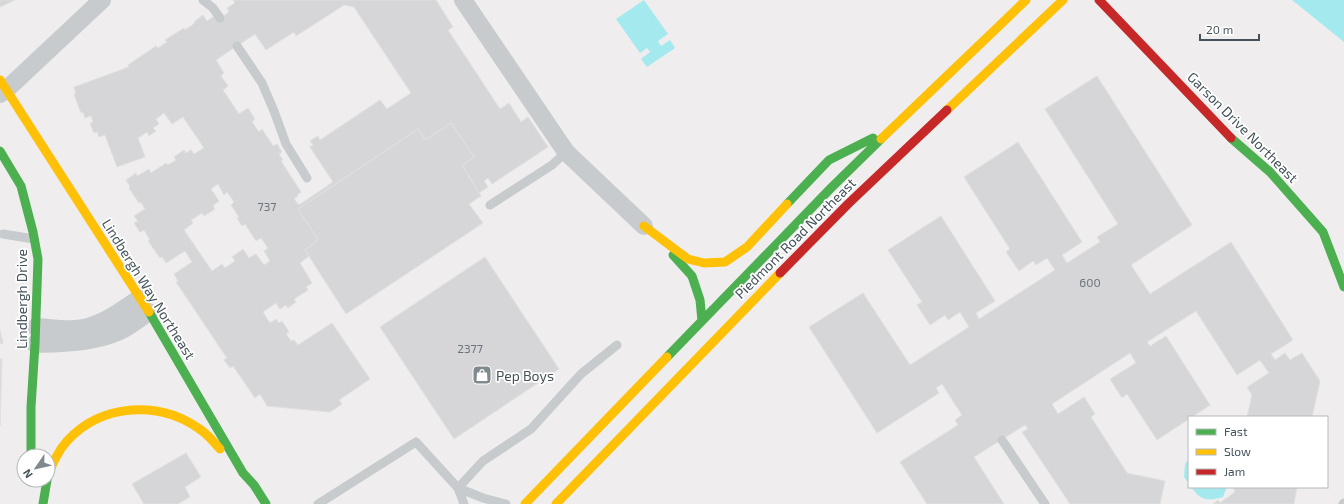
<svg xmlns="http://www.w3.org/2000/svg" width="1344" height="504" font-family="'Exo 2',sans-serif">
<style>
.water{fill:#a4e9ee}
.building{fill:#d6d6d8;stroke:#e0dfe1;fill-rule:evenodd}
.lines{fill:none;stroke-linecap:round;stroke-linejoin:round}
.lane{stroke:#c7cbcd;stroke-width:9}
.street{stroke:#c7cbcd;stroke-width:18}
.fast{stroke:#4caf50;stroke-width:9}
.slow{stroke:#ffc107;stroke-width:9}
.jam{stroke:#c62828;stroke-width:9}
.labels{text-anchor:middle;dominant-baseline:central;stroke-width:3.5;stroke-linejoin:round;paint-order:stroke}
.number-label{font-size:12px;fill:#6a757b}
.street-label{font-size:14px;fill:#44535a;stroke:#fff}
.poi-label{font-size:14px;fill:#44535a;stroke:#fff;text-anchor:start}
</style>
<rect width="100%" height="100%" fill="#efedee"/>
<path class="water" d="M644,0l24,34 -10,7 3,5 9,-6 5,8 -28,19 -6,-8 9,-7 -3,-4 -7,5 -24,-34z
M1292,0h52v42z
M1189,459v25l-5,-7 1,-13z
M1191,487h36l-4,10c-16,4 -22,4 -32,-10z"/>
<path class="building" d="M0,0h15l-15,7z
M233,0h203l17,27 -5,3 52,79 9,-6 12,19 7,-5 20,30 -56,37 -4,-6 -4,3 4,6 -9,6 -17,-28 12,-8 -23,-34 -26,17 -7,-11 -120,80 20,31 -13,10 4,6 -9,7 12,20 -6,4 2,3 -14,9 2,3 -8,6 -2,-3 -6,4 -4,-6 -13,9 7,11 6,-4 3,4 3,-2 7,11 -3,2 5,7 3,-1 4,5 34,-22 38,56 -31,21 3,4 -12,8 -63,-6 -7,-12 -5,4 -22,-32 -3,2 -6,-8 3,-2 -51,-76 2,-1 -4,-7 18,-12 -7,-11 -19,12 -4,-6 -2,1 -12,-17 2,-1 -6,-10 -4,2 -6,-9 4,-2 -4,-5 11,-7 -4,-7 -2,1 -10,-15 1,-2 -4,-6 10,-7 1,3 12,-7 2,4 15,-10 2,2 8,-5 -2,-3 10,-7 2,3 5,-3 3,4 10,-6 -21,-31 -11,7 -8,-11 -8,6 3,5 -6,4 3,3 -7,5 -2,-4 -9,6 7,19 -28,10 -12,-32 -6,2 -2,-5 -3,1 -4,-10 3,-1 -2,-6 -6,2 -2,-6 -2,1 -7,-19h2l-2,-7 55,-20 -1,-2 28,-19 2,2 9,-6 -2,-2 19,-12 1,2 10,-7 -1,-1 9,-7 4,6 9,-6 3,4 10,-7 -2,-4 8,-5zM344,5l10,2 57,86 -24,16 -7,-9 -60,40 -2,-4 -8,5 3,4 -3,2 23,35 -34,23 -5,-6 4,-3 -1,-1 4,-3 -20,-31 2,-1 -4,-6 3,-2 -5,-8 -4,2 -11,-17 -3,3 -7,-10 3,-3 -7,-11 -9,6 -16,-24 5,-4 -7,-10 3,-3 -8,-13 39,-26 11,16 28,-18 2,4zM218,184l6,11 3,-3 7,10 -3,3 8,12 -2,1 5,8 3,-2 11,17 5,-3 7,10 -4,3 6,10 -6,4 -8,-11 -7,4 -6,-9 -11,8 3,4 -10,7 -3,-4 -10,7 -28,-41 9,-7 -2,-3 11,-7 2,3 11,-7 -2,-3 6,-5 -8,-12z
M1097,76l95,149 -61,40 19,29 81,-52 62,98 -22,14 4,6 10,-7 5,7 12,-7 18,28 -8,36h-65l5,-22 -5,-8 22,-14 -9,-13 -23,15 -41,-64 -49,31 3,4 16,-10 44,69 -18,12h-3v2l-32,21 -30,-46 -5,4 -12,-19 26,-16 -6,-10 -78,51 6,10 26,-17 11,17 -4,3 36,56 38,8 -5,23h-90l-48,-72 6,-3 -3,-4 -51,32 30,47h-77l-27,-42 58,-37 -3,-5 7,-5 -20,-31 -6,4 3,5 -62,40 -68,-106 54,-34 47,72 59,-38 -9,-15 -12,8 -3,-5 -15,10 -13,-20 5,-3 -34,-52 53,-34 54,85 -19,12 3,6 76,-49 -8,-12 -11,7 -3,-4 -14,10 -13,-19 4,-3 -46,-72 54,-35 64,100 -20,13 5,8 33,-21 -3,-5 21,-13 -73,-115z
M451,123l23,34 -12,8 19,31 -12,8 14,19 -137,91 -41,-64 13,-10 -20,-31 120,-80 7,11z
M485,257l74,112 -105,70 -74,-112z
M0,330l3,14 -3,-1z
M0,359h2l-2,67z
M186,453l15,24 -16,10 5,10 -12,7h-34l-12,-20z
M1233,487h64l-3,17h-81l5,-4 2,3 15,-11z"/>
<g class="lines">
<path class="lane" d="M203,0l10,8 7,10
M237,46l25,37 12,28 12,33 21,34
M490,205l62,-40 14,-13
M3,234l31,5
M1002,440l43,64
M458,488l25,-27 48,-32 50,-55 36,-29
M458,488l25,10 23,6
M318,504l98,-62 42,46 6,16
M1343,504l1,-1"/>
<path class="street" d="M463,0l103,152 78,74
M0,94l6,-4 96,-90
M36,327c17,1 38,5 55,-1 18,-6 33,-17 49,-28
M35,344c29,-1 58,-1 85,-13 10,-5 20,-13 29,-19"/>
<path class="fast" d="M1231,138l39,34 53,60 21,55
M0,151l21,35 12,46 5,27 -3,85 -4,63v49
M787,204l42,-44 44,-22
M673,255l19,21 8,24 2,21
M149,312l94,161 11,12 12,19
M667,357l164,-169 50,-49
M43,504l4,-24"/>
<path class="slow" d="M0,80l149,232
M947,110l116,-110
M881,139l145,-139
M644,226l44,33 16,4 21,-1 22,-15 40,-43
M48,475c5,-12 10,-24 19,-34 35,-38 93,-41 134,-11 7,5 13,12 19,19
M525,504l142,-147
M556,504l224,-231"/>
<path class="jam" d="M1099,0l132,138
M780,273l68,-69 99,-94"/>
</g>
<defs>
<symbol id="shop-square" viewBox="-11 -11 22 22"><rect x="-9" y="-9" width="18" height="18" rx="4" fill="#80898e" stroke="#fff"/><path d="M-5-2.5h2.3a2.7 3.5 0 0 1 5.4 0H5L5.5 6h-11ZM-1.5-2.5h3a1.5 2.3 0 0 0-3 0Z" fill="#fff"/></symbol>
</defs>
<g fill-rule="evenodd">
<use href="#shop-square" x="471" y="364" width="22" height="22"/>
</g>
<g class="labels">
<g class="number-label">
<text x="267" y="206">737</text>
<text x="1090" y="282">600</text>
<text x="470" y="348">2377</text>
</g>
<g class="street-label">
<text transform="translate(1243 127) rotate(45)">Garson Drive Northeast</text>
<text transform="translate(795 238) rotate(-45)">Piedmont Road Northeast</text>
<text transform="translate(149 289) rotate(58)">Lindbergh Way Northeast</text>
<text transform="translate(21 299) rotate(-90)">Lindbergh Drive</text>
</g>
<g class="poi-label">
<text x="496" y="375">Pep Boys</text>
</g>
</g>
<rect x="1188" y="416" width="140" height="72" fill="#ffffff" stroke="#b4babd"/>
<rect x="1196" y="429" width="20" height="6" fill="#4caf50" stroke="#b4babd"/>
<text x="1224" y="436" font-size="12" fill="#44535a">Fast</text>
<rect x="1196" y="449" width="20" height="6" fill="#ffc107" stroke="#b4babd"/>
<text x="1224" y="456" font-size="12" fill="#44535a">Slow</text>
<rect x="1196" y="469" width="20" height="6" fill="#c62828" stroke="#b4babd"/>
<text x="1224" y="476" font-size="12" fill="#44535a">Jam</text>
<g transform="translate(36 468) rotate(236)"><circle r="19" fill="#ffffff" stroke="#b4babd"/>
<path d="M0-3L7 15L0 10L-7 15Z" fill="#80898e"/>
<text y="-6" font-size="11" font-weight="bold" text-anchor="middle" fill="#44535a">N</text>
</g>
<path d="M1200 34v6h59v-6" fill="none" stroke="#44535a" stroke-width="2"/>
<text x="1206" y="34" font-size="12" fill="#44535a" stroke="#ffffff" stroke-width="3" paint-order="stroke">20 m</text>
</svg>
